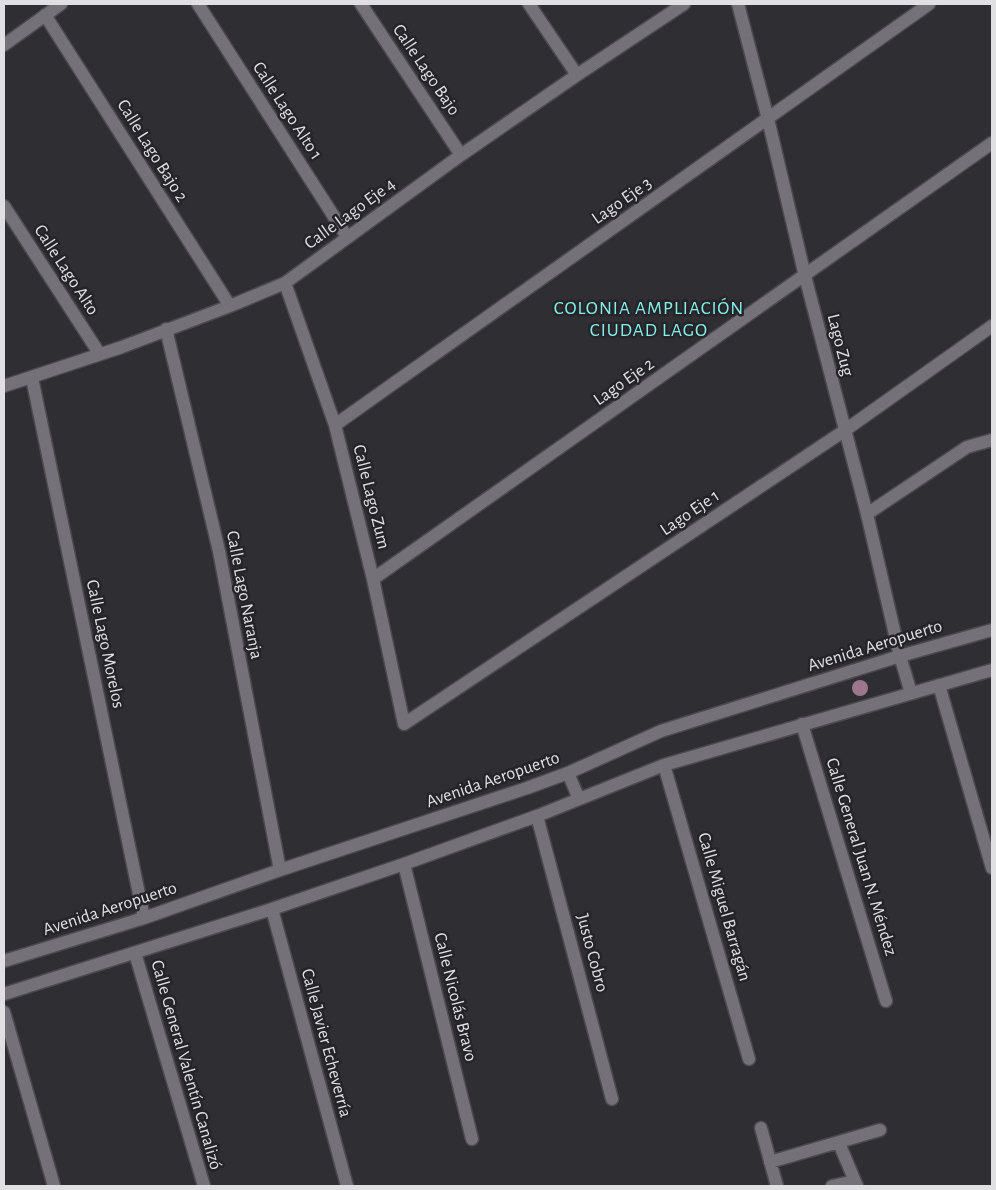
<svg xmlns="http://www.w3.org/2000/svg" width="996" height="1190" font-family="'Alegreya Sans',sans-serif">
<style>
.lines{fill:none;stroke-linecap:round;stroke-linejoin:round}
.minor-casing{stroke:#4b4a4e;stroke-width:15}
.minor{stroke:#747278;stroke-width:12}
.tree{fill:#9b768c}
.labels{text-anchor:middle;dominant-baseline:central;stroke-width:5;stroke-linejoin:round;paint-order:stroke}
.street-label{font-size:18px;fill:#e0dfe2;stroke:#252428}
.neighbourhood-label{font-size:19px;letter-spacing:1px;fill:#84efe8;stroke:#252428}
</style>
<rect width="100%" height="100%" fill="#2f2e32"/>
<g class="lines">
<defs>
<path id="minor" d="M198,4l149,233
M361,4l100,151
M529,4l48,71
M738,4l30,115 37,157 62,238 33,142 11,37
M45,15l185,291
M4,45l57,-41
M4,206l95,147
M285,283l50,142 38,154 31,145 440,-293 148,-105
M166,329l53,222 61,319
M32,378l112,540
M4,386l118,-39 108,-41 55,-23 176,-128 116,-80 107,-71
M335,425l594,-421
M867,514l100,-67 25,-7
M373,579l619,-436
M939,685l53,183
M802,724l84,277
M664,765l85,294
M568,773l11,26
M537,816l75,283
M404,864l68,275
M272,909l75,277
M135,953l69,233
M4,961l140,-43 136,-48 247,-82 41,-15 93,-42 239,-75 92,-26
M4,994l268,-85 132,-45 133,-48 127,-51 328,-95
M4,1012l50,174
M761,1128l16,58
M839,1143l18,43
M770,1162l110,-32
M832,1186l23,-5"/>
</defs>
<use href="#minor" class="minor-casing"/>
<use href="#minor" class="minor"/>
</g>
<circle class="tree" cx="860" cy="688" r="8"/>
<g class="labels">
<g class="street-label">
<text transform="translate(426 70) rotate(56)">Calle Lago Bajo</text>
<text transform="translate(287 111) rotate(57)">Calle Lago Alto 1</text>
<text transform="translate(152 151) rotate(58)">Calle Lago Bajo 2</text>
<text transform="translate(622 201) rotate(-35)">Lago Eje 3</text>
<text transform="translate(350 214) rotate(-36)">Calle Lago Eje 4</text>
<text transform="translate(66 270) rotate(57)">Calle Lago Alto</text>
<text transform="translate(840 345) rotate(76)">Lago Zug</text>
<text transform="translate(624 382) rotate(-35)">Lago Eje 2</text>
<text transform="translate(371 497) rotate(76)">Calle Lago Zum</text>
<text transform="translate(690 513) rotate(-34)">Lago Eje 1</text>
<text transform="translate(244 595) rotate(79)">Calle Lago Naranja</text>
<text transform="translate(105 644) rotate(78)">Calle Lago Morelos</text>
<text transform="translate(875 646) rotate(-17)">Avenida Aeropuerto</text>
<text transform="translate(493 780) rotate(-19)">Avenida Aeropuerto</text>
<text transform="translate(861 857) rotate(73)">Calle General Juan N. Méndez</text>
<text transform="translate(724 907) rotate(74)">Calle Miguel Barragán</text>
<text transform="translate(110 909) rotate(-18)">Avenida Aeropuerto</text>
<text transform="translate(592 953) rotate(75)">Justo Cobro</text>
<text transform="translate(455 997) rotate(76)">Calle Nicolás Bravo</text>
<text transform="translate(326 1043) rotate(75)">Calle Javier Echeverría</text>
<text transform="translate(186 1065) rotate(74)">Calle General Valentín Canalizó</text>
</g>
<g class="neighbourhood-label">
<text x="649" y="308">COLONIA AMPLIACIÓN<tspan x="649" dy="22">CIUDAD LAGO</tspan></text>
</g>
</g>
<rect width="996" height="1190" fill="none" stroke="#e0dfe2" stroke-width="10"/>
</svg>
